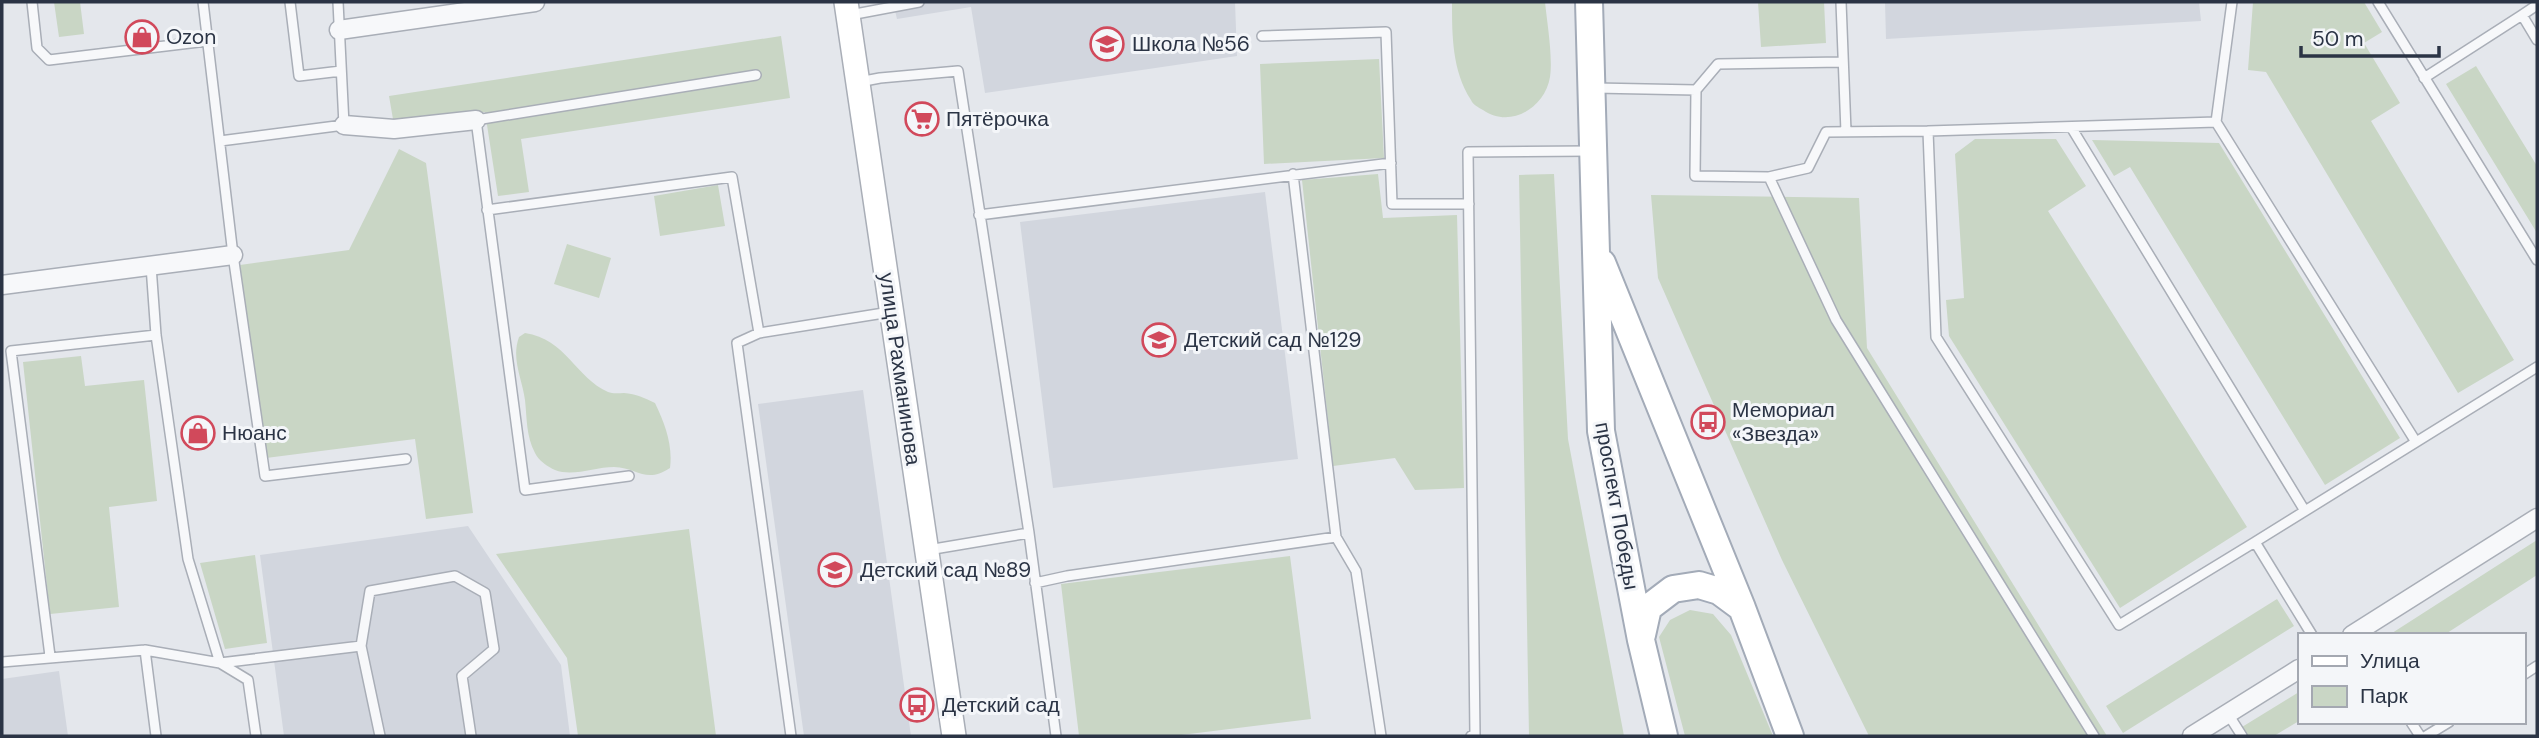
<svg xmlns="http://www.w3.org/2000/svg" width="2539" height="738" font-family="'DM Sans',sans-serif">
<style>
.built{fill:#d2d6de}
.green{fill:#c9d6c5}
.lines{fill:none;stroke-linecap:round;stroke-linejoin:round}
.lane-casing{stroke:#a9aeb7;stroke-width:12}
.street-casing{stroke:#a9aeb7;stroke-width:21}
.secondary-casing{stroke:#a9aeb7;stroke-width:26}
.primary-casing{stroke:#a3abb8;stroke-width:30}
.lane{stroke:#f7f8fa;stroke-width:9}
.street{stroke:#f7f8fa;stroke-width:18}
.secondary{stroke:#fff;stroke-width:23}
.primary{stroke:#fff;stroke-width:26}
.labels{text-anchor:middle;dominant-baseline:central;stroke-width:6;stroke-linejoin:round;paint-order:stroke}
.poi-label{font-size:21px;fill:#2b3445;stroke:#f4f6f9;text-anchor:start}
.street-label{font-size:21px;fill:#2b3445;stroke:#f4f6f9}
</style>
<rect width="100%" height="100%" fill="#e4e7ec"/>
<path class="built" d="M893,2h342l2,54 -252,37 -14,-86 -74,12z
M1885,2h314l2,19 -315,18z
M1265,192l33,267 -245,29 -33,-266z
M863,390l48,346h-107l-46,-332z
M468,526l93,139 9,71h-286l-24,-181z
M59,671l9,65h-66v-57z"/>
<path class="green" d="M54,2h26l4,32 -25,3z
M1452,2h93c2,20 8,55 5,75 -5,31 -40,52 -67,33 -5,-3 -10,-5 -12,-10 -19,-29 -19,-65 -19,-98z
M1758,2h66l2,41 -65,4z
M2253,2h111l18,30 -18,11 36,60 -29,18 143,239 -56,33 -192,-321 -18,-2z
M781,36l9,62 -269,41 8,53 -31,4 -13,-84 -91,13 -5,-29z
M1379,59l5,99 -120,6 -4,-100z
M2476,66l61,100v67l-91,-149z
M1975,139h81l30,47 -38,25 199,316 -127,81 -171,-272 -3,-36 18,-2 -9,-144z
M2092,140l127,3 181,295 -75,47 -195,-318 -16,9z
M399,149l27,14 47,350 -47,6 -11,-80 -149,19 -26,-193 109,-15z
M1378,174l5,44 74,-3 7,273 -49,2 -20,-32 -62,8 -31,-286z
M1554,174l14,265 56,297h-95l-10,-561z
M718,185l7,41 -65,10 -6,-40z
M1651,195l208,3 8,150 240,388h-238l-87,-176 -124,-282z
M567,244l44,14 -12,40 -45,-14z
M525,333c41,6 51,45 83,59 5,2 11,1 16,1 12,1 21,5 31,10 10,21 18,42 15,65 -24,16 -32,0 -56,-1 -19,0 -41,10 -59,3 -7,-3 -17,-10 -20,-17 -9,-17 -8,-35 -10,-53 -3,-22 -14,-41 -6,-63z
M81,356l4,30 59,-6 13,121 -48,6 10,100 -69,7 -27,-252z
M689,529l27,207h-138l-11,-78 -71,-104z
M2537,540v35l-93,60h-55z
M255,555l12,88 -42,6 -25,-86z
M1290,556l21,163 -138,17h-94l-18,-152z
M2277,599l17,27 -171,107 -17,-27z
M1690,610l23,4 18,21 42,101h-88l-26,-99 11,-17z
M2299,692v29l-25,15h-27l-5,-9z"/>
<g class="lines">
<defs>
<path id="lane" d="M32,2l5,46 12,12 158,-19
M203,2l30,253 32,221 141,-17
M290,2l9,74 42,-5
M1841,2l5,130
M2378,2l159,258
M2537,5l-15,10 15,25
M850,15l69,-13
M1262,36l124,-4 6,172h77
M2424,78l98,-63
M859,82l21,-4 78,-7 71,462 -101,17
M1595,88l101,2 -1,86 74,1 39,-9 18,-36 102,-1 288,-9 200,320
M1696,90l22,-26 125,-2
M2216,122l16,-120
M2071,127l234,384
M1928,131l8,206 183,288 136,-83 57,93
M220,141l124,-16 -6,-123
M1293,174l43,363
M1769,177l67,143 258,416
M487,210l245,-33 27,156 131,-21
M979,215l412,-52
M151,266l5,69 32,224 32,104 28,17 8,56
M759,333l-22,10 54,393
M629,476l-104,14 -49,-370 280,-45
M1029,533l27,203
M2255,542l282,-175
M1035,583l32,-7 269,-39 20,34 25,165
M145,650l11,86
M50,656l-39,-305 145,-16
M2,662l143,-12 75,13 141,-17
M2523,675l14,-9
M2228,714l14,22
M2411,722l9,14
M380,736l-19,-90 9,-55 85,-15 30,17 9,56 -32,27 9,60
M1471,736l4,-1 -7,-583 123,-1
M2426,736l23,-14"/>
<path id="street" d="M339,30l196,-28
M344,125l50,4 82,-9
M2,285l231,-30
M2352,635l185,-117
M2192,736l107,-67"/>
<path id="secondary" d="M846,2l108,734"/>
<path id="primary" d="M1589,2l12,429 40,209 23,96
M1602,263l140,345 48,128
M1642,635l6,-27 25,-19 26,-4 20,6 23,17"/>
</defs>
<use href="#lane" class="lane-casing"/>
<use href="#street" class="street-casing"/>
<use href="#secondary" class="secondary-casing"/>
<use href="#primary" class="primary-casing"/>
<use href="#lane" class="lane"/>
<use href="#street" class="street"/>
<use href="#secondary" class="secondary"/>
<use href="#primary" class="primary"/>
</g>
<defs>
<symbol id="shop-ring" viewBox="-11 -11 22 22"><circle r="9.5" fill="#f4f6f9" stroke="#d1495b" stroke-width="1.5"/><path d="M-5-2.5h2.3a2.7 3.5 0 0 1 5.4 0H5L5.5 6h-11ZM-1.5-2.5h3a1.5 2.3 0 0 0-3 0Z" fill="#d1495b"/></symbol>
<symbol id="school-ring" viewBox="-11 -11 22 22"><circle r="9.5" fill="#f4f6f9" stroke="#d1495b" stroke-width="1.5"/><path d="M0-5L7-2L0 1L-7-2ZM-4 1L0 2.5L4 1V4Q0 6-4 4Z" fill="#d1495b"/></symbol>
<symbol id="supermarket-ring" viewBox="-11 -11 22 22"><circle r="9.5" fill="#f4f6f9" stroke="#d1495b" stroke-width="1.5"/><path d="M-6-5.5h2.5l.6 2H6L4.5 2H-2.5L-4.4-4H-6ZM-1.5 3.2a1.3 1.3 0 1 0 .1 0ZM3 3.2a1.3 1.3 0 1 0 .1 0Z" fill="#d1495b"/></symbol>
<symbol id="bus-ring" viewBox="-11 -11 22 22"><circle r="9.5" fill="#f4f6f9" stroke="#d1495b" stroke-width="1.5"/><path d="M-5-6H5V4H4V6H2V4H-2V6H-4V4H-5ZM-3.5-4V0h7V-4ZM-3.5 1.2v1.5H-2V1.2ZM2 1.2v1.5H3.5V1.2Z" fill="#d1495b"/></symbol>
</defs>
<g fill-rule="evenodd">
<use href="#shop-ring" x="123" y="18" width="38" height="38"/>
<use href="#school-ring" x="1088" y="25" width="38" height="38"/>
<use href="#supermarket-ring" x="903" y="100" width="38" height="38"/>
<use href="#school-ring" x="1140" y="321" width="38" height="38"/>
<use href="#bus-ring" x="1689" y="403" width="38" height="38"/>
<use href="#shop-ring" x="179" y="414" width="38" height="38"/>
<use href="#school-ring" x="816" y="551" width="38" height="38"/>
<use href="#bus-ring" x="898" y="686" width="38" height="38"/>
</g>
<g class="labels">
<g class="poi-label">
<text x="166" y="37">Ozon</text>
<text x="1132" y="44">Школа №56</text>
<text x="946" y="119">Пятёрочка</text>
<text x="1184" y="340">Детский сад №129</text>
<text x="1732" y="410">Мемориал<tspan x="1732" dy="24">«Звезда»</tspan></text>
<text x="222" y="433">Нюанс</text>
<text x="860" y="570">Детский сад №89</text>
<text x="942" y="705">Детский сад</text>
</g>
<g class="street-label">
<text transform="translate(900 369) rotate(82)">улица Рахманинова</text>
<text transform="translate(1617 506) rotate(80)">проспект Победы</text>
</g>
</g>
<rect width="2539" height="738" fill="none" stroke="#2b3445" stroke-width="7"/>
<rect x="2298" y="633" width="228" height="91" fill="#f4f6f9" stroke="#a4a8b1" stroke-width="2"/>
<rect x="2312" y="656" width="35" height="10" fill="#ffffff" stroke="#a4a8b1" stroke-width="2"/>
<text x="2360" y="668" font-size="21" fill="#2b3445">Улица</text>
<rect x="2312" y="686" width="35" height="21" fill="#c9d6c5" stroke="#a4a8b1" stroke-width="2"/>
<text x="2360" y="703" font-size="21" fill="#2b3445">Парк</text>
<path d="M2301 46v10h138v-10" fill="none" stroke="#2b3445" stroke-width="3.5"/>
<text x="2312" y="46" font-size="21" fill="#2b3445" stroke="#f4f6f9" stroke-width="5" paint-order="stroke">50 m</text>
</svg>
